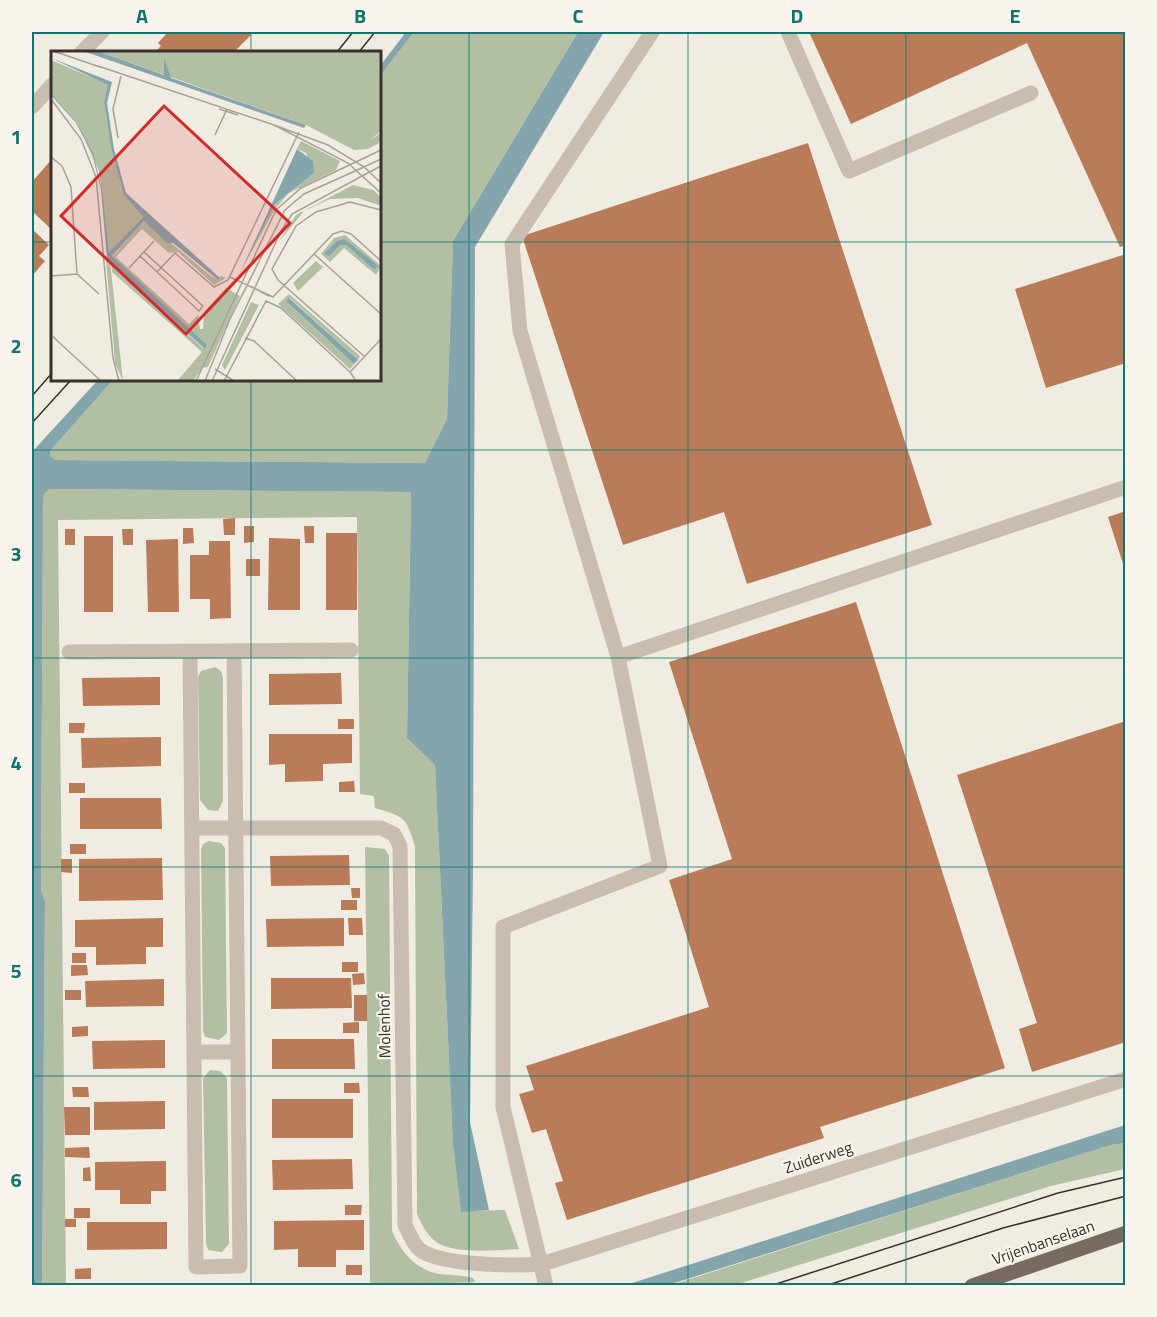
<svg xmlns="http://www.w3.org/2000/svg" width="1157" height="1317" font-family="'Titillium Web',sans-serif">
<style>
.green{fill:#b2bfa3}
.water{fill:#84a5ab}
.building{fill:#b97b58}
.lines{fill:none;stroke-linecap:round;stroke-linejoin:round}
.minor{stroke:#c8bdae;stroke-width:15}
.major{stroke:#786a5f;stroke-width:15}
.tram{stroke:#38312c;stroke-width:1.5}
.grid{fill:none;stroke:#0f766e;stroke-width:1.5;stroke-opacity:0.55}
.labels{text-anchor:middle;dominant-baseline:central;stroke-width:4.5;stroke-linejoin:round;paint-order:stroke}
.street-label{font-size:16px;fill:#38312c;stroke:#f9f5ee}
.inset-road{fill:none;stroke:#a7a199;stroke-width:1.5}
.view{fill:#d62828;fill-opacity:0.15;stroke:#d62828;stroke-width:3}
.inset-edge{fill:none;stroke:#38312c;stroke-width:3}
.neatline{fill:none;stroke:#0f766e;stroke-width:2}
.grid-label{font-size:20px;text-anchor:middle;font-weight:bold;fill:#0f766e}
</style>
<rect width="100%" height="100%" fill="#f1ece2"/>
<path class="green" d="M414,32h164l-125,209 -6,178 -22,44 -369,-3 -6,-4v-5l63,-71h267v-304z
M50,489l361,3 -4,246 28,27 18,380 8,66 44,-1 14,39c-21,1 -67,6 -84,-8 -9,-7 -14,-18 -18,-27l-2,-367c-8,-30 -12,-31 -40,-39l-1,-12 -14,-2 -3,-277 -299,3 8,765h101h-125l3,-384 -4,-11 2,-395z
M215,667l6,4 2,7v123l-5,10 -10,-1 -8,-10 -2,-123 3,-6z
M209,841l12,2 4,5 2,185 -8,7 -14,-3 -2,-6 -2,-181 2,-6z
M365,847l20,2 4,7 3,375c9,20 21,36 43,42 12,3 25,1 38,5l2,4 -103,4 -2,-5z
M210,1070l10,1 7,7 2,166 -7,8 -14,-2 -2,-7 -3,-165z
M1125,1143v26l-74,17 -316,99 -67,1 443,-141z"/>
<path class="water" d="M406,32h8l-34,44v-10z
M578,32h26l-129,215 -2,622 -3,253 19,88 -28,2 -8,-67 -18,-380 -28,-27 4,-246 -361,-3 -7,6 -2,395 4,11 -3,384h-10v-833l66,-72h15l-63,71v5l6,4 369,3 22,-44 6,-178z
M1125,1125v18l-14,2 -443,140h-42z"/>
<path class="building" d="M168,32h79l4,3 -17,17h-79l6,-6 -3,-3z
M809,32h317v213l-6,2 -93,-204 -176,81z
M808,143l124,382 -185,59 -23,-72 -101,33 -101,-309z
M52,159v71l-20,-19v-29z
M32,229l17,16 -10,11 6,5 -13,15z
M1126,254v109l-80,25 -31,-99z
M1126,511v59h-1l-17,-53z
M235,518v17h-11l-1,-16z
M244,526h10v16l-10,1z
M304,526h10v17h-9z
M183,528h10l1,15 -11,1z
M65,529h10v16h-10z
M122,529h11v16h-10z
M326,533h31v77h-31z
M84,536h29v76h-29z
M269,538l31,1v71h-32z
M178,539l1,73h-31l-2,-72z
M209,541h21l1,77 -21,1v-20h-20v-44h19z
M246,559h14v17h-14z
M856,602l149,466 -185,59 4,11 -257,82 -12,-37 8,-2 -17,-52 -14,4 -13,-39 15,-4 -8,-24 183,-59 -40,-127 63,-21 -63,-197z
M341,673l1,31 -73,1v-31z
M160,677v28l-77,1 -1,-28z
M338,719h16v10h-16z
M1126,721v321l-94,30 -13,-43 18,-6 -80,-248z
M69,723h16l-1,10h-15z
M269,734h83v29l-29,1v17l-38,1v-18l-16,1z
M161,737v29l-79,2 -1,-30z
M354,781l1,11h-16v-10z
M69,783h16v10h-16z
M80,798h81l1,31h-82z
M70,844h16v10h-16z
M349,855l1,30 -79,1 -1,-30z
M162,858l1,42 -84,1v-42z
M61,859h11v14l-11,-1z
M351,888h9v10h-8z
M341,900h16v10h-16z
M163,918v29h-17v17l-50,1v-18h-21v-27z
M344,918v28l-77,1 -1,-28z
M348,918h14l1,17h-14z
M72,953h14v10h-14z
M342,962h16v10h-16z
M71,965h16l1,10 -17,1z
M364,973l1,11 -12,1 -1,-11z
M271,978h80l1,30 -81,1z
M164,979v27l-78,1 -1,-26z
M65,990h16v10h-16z
M354,995h13v26h-13z
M359,1022v11h-16v-10z
M88,1026v10l-16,1v-10z
M272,1039h82l1,30h-83z
M165,1040v28l-72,1 -1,-28z
M344,1083h15l1,10h-16z
M72,1087h16l1,10h-16z
M272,1099h81v39h-81z
M165,1101v28l-71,1v-28z
M64,1107h26v28h-25z
M89,1147l1,11 -25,-1v-9z
M352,1159l1,30 -80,1 -1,-30z
M166,1161v30h-15v13h-31v-14h-25v-28z
M90,1167l1,14h-8v-13z
M345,1205h17l-1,10h-16z
M74,1208h16v10h-16z
M65,1219h11v8h-11z
M364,1220v30h-28v17h-38v-18l-24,1v-29z
M87,1222h80v27l-80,1z
M346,1265h16v10h-16z
M91,1268v11h-16v-10z"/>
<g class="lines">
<path class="minor" d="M788,32l61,139 182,-78
M82,52l20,-20
M32,107l20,-22
M190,651l6,616 44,-1 -6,-615
M69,652l282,-2
M618,657l508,-170
M193,828h188l13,6 6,12 5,379c4,7 8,19 14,24 20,17 96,17 123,15l584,-185
M194,1052h44
M546,1286l-43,-179v-180l157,-61 -42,-209 -98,-326 -8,-87 140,-212"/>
<path class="major" d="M972,1286l154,-53"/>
<path class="tram" d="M337,52l16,-20
M359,52l16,-20
M32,396l20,-23
M32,423l39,-43
M770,1286l288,-93 68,-16
M825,1286l178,-58 123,-32"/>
</g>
<path class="grid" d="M251,32v20M469,32v1254M688,32v1254M906,32v1254M32,242h20M380,242h746M251,380v906M32,450h1094M32,658h1094M32,867h1094M32,1076h1094"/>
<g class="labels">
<g class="street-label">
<text transform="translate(384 1026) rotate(-91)">Molenhof</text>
<text transform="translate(818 1157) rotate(-18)">Zuiderweg</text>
<text transform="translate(1043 1242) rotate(-19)">Vrijenbanselaan</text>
</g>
</g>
<g transform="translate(51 51)">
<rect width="330" height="330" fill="#f1ece2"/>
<path d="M46,0h284v80l-11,9 11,-7v9l-13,7 -14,1 -48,-25zM0,9l58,25 -5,17 7,46 13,47 19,22 -34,35 -10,-81 -22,-48 -26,-30zM250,90l39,20 -4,9 -47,23 -14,16 -36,66 36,-71 39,-31 -8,-20 -9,-4zM302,134l20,5 8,7v9l-23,-8 -28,1 -26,12 -26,32 18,-28zM93,170l66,54 8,5 3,-4 5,2 -12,7 -36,-33 -9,1 -27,-24 -26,28 73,67 9,-9 2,14h3l1,-17 22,-24 14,8 -32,71 -6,1 -9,13h-16l25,-29 -90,-80 -1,-10 93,87 3,-3 -95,-89zM294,184l36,31 -5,9 -32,-27 -14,14 -9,-8 13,-16zM294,188l32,27 -3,4 -28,-25h-6zM55,208l4,2 13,120 -8,-18zM265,210l7,6 -25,24 -5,-8zM238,243l71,62 -2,4 -68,-62 -4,3 68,63 -4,5 -72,-65zM200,251l8,3 -34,65 -3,-5z" fill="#b2bfa3" fill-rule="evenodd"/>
<path d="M32,0h14l67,24v-17l7,20 135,47 -2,3zM0,7l61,24 -5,21 7,46 12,44 94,85 -2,2 -45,-37h-6l-23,-22 -32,35 95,89 -2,4 -98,-90 -6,-69 -9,-37 -16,-30 -25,-28v-2l26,30 16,30 9,37 7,62 34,-35 -19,-22 -13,-47 -7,-46 4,-17zM246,98l16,12 1,12 -39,31 -36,71zM294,188l5,4 28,23 -4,4 -28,-25h-6l-11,11 -5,-2 13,-13zM238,247l69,62 -4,4 -68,-63z" fill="#84a5ab"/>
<path class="inset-road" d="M2,0l47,16M47,15l176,59 74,38 14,13 19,-10M0,48l30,40 15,38 17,181 6,23M168,58l19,6M223,74l54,20 36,22 17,-8M164,84l12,-26M67,87l-5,-29 8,-33M0,106l11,9 9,21 6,87 22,20M263,203l67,60M89,205l59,55 4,-5 -59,-54M78,217l25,-27M106,221l18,-19 39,34 14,-7 71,-148M0,225l26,-2M179,226l43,20 60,-63 9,-3 9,3 30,27M201,236l17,9M0,284l50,46M194,287l9,3 43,40M314,306l-87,-77 -6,-11 24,-43 20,-14 34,-10 31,8M164,318l19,12M145,330l80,-171 25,-22 80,-38M154,330l25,-62 55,-109 19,-16 60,-27 17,16M161,330l69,-150 11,-17 70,-38 19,17M173,330l42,-80 15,7 69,64M305,330l-6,-9 31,-33"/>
<path class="view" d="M113,55l126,117 -104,111 -125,-118z"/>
<rect width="330" height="330" class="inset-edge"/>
</g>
<rect width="1157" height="1317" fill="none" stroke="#f9f5ee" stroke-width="66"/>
<rect x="33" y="33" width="1091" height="1251" class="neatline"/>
<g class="grid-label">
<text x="142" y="23">A</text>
<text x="360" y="23">B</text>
<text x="578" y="23">C</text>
<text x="797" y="23">D</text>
<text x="1015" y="23">E</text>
<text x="16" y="144">1</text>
<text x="16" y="353">2</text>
<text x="16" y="561">3</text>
<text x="16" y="770">4</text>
<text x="16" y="978">5</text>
<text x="16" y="1187">6</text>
</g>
</svg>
